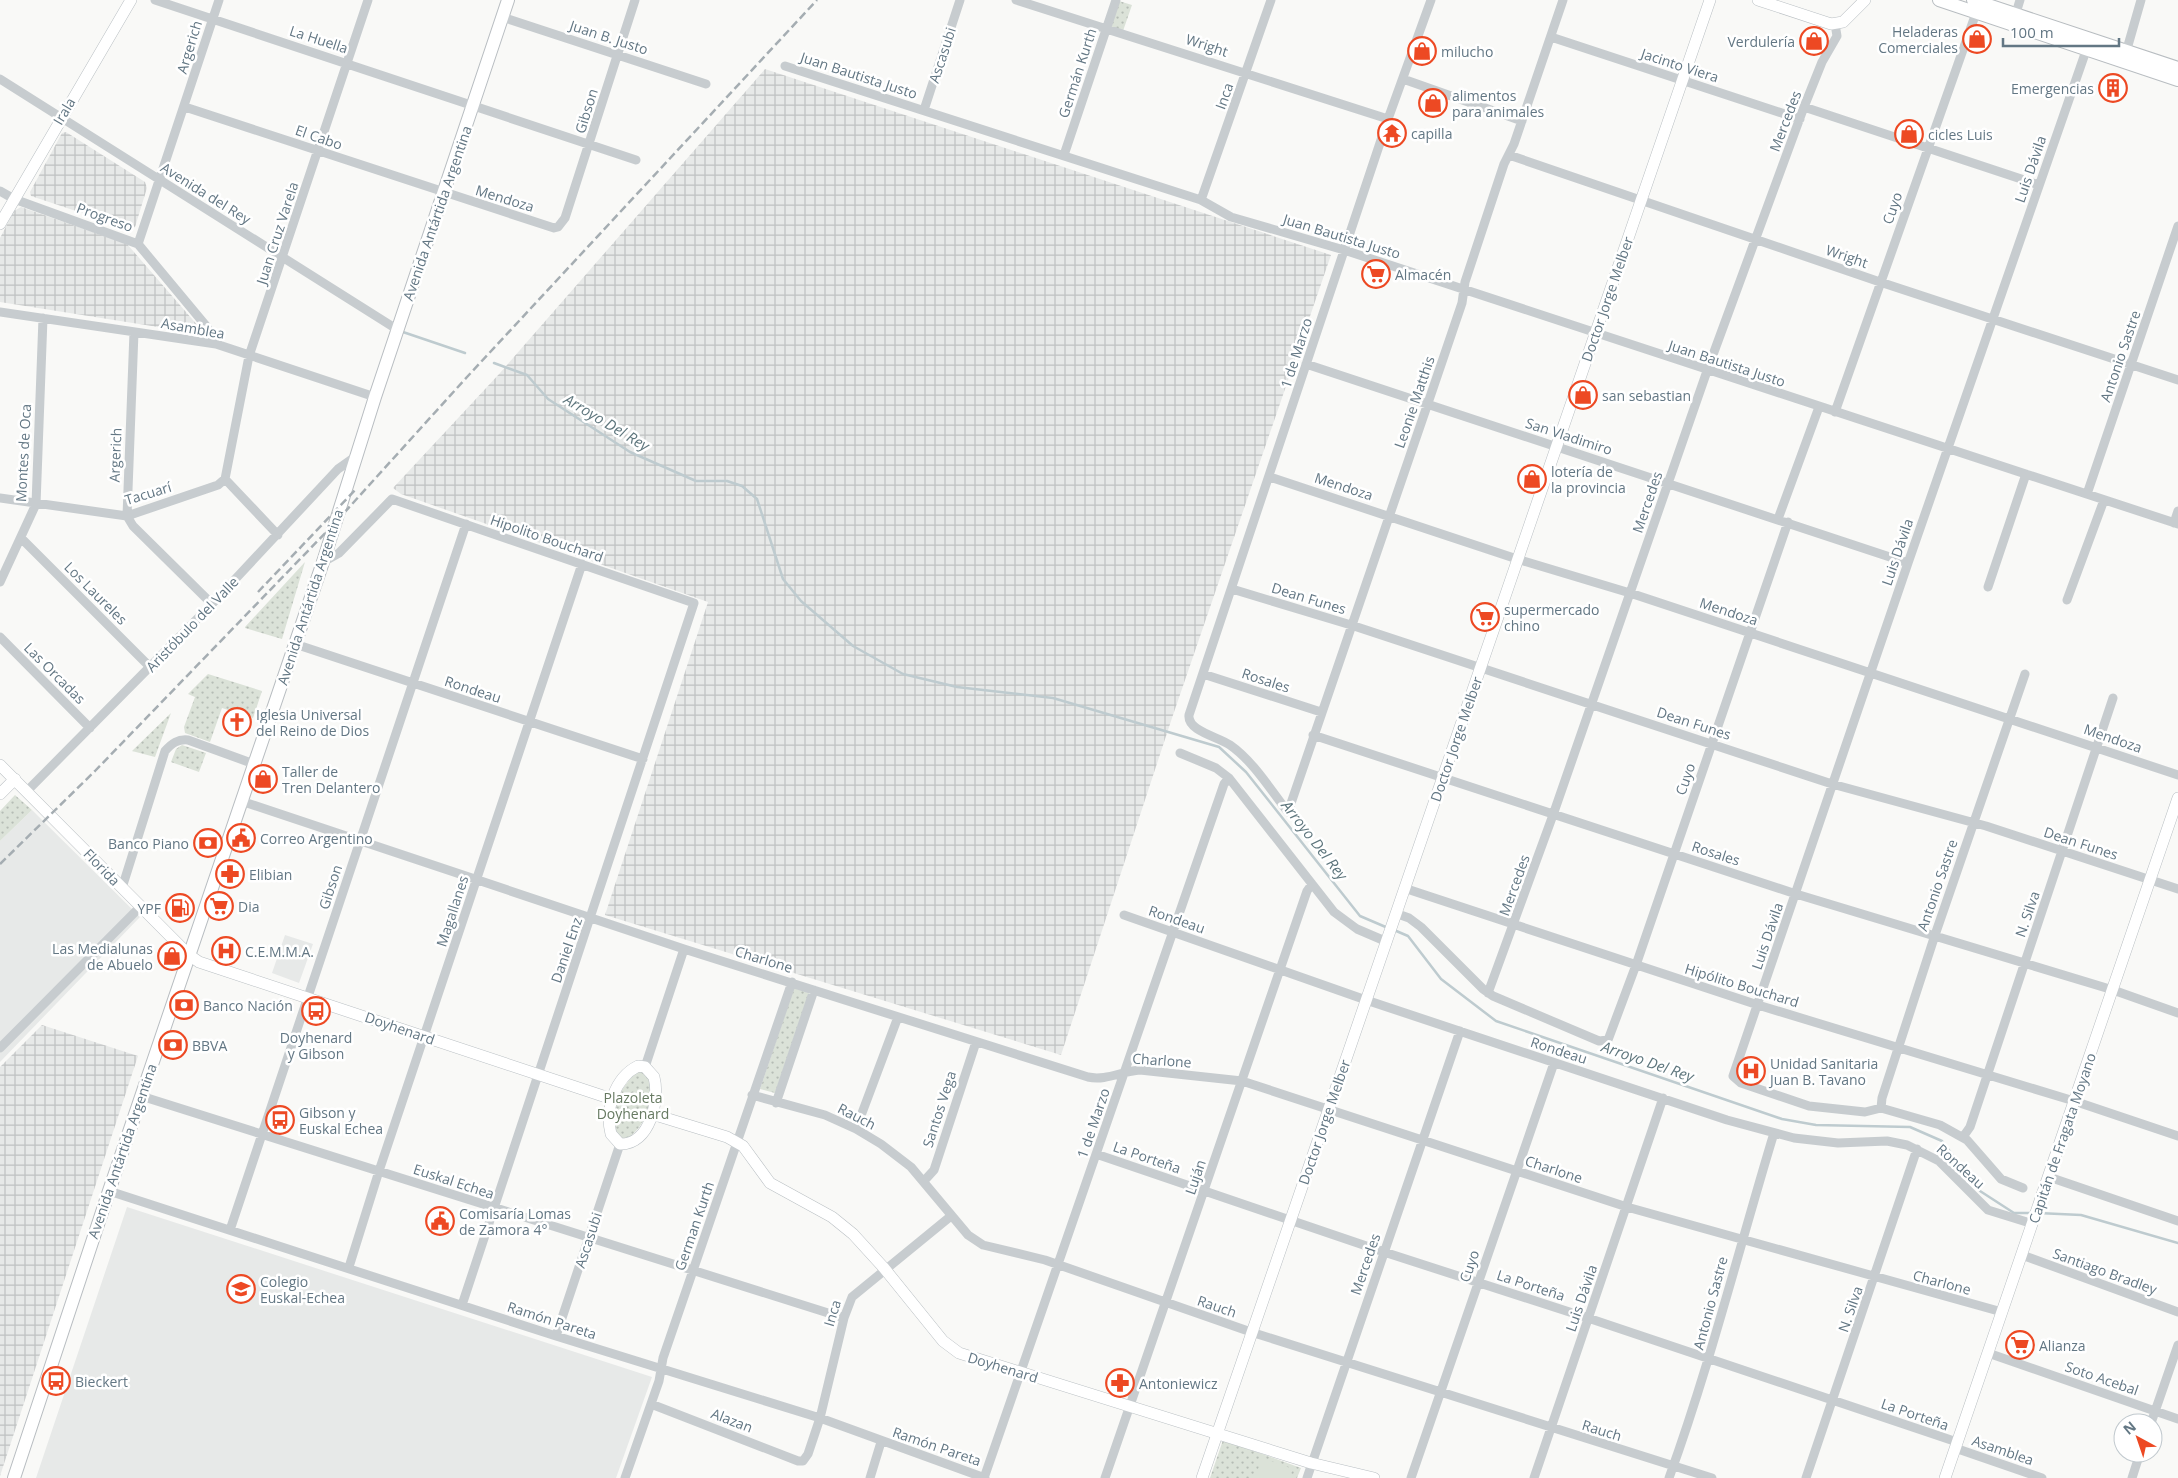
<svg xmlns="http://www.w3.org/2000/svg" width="2178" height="1478" font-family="'Open Sans',sans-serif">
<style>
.built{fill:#e7e9e8}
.industrial{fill:url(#industrial-grid)}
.grass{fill:url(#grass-dots)}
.garden{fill:#dbe2d8}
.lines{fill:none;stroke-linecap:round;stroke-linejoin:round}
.stream{stroke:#becbcf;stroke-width:2.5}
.secondary-casing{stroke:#b9bfc3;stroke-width:12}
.primary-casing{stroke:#b8bdc1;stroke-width:14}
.street{stroke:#c7cccf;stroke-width:9}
.secondary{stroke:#fff;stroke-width:11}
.primary{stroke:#fff;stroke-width:12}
.rail{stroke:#a5adb2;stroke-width:2.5;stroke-dasharray:8 4;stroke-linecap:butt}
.labels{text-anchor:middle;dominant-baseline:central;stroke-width:5;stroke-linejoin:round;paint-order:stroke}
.poi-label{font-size:14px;fill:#637784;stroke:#fff;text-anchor:start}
.street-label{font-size:14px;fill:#637784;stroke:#fff}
.park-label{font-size:14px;fill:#677a62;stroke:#fff}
.water-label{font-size:15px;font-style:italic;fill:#5e767d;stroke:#fff}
</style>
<defs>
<pattern id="industrial-grid" width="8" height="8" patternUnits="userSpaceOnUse" patternTransform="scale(1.25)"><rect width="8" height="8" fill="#e7e9e8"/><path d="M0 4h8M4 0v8" fill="none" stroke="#bfc2c2"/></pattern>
<pattern id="grass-dots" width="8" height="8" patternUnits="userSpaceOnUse" patternTransform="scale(1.25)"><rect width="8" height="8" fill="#dbe2d8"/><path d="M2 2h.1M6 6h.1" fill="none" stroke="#b5bcb5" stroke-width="1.8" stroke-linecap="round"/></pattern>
</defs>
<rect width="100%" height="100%" fill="#f9f9f7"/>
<path class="built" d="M32,810l108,107 -140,145v-221z
M285,935l28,9 -14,39 -27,-10z
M127,1207l525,170 -36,101h-580z"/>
<path class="industrial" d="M765,69l566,186 -159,463 -111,337 -456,-140 103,-313 -307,-108 -8,-6 107,-115z
M66,132l79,50 2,6 -12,39 -5,2 -99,-33 -1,-4 32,-59z
M21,207l106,37 72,83 -3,6 -196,-31v-64l14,-27z
M42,1025l96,31 -138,420v-409z"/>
<path class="grass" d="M1119,1l13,4 -9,26 -12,-4z
M305,562l-23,77 -37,-11v-1z
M208,674l54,17 -9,27 -31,-10 -12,34 -25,-9 -1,-6 11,-30 -7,-3z
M171,713l-16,44 -23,-6z
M182,745l24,8 -7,19 -28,-10 5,-13z
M15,795l17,15 -32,31v-30z
M794,988l15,5 -34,100 -15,-4z
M639,1070l11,7c1,26 -2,47 -24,63l-8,-3c-10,-27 1,-49 21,-67z
M1223,1440l78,28 -4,10h-87z"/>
<path class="garden" d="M1262,1458l31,11 -4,9h-34z"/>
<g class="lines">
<path class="stream" d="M400,331l65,22
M494,363l33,12 21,24 82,53 66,29h31l15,5 15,13 26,80 18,22 52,45 50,28 54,13 96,11 166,49 27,25 114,144 28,12
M1394,930l14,6 33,43 55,42 286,98 34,6 94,2 32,14 38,50 34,22h19
M2038,1213l43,2 97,28"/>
<defs>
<path id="secondary" d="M1758,0l73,24 12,-2 22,-22
M0,224l131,-224
M0,765l189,190 10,7 413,137
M0,794l15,-15
M638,1066l7,1 9,10c6,23 -4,68 -34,67l-9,-10c-6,-24 3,-56 27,-68z
M652,1114l75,23 16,9 27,37 62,34 21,17 31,34 59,73 16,12 352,110 63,15
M1202,1478l508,-1478
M1945,1478l233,-680"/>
<path id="primary" d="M1939,0l239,80
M1973,0l205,68
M14,1478l95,-287 214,-629 52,-165 133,-397"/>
</defs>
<use href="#secondary" class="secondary-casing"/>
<use href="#primary" class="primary-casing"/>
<path class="street" d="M155,0l481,160
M1016,0l372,119
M2016,13l4,-13
M502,17l204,67
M1551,37l249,82
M2125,56l16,-56
M785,66l416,134 30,17 113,33 834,274
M0,79l398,251
M1403,79l119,42
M185,107l369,121 4,-1 7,-9 70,-218
M1804,107l235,78
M924,110l36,-110
M1064,155l52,-155
M1509,155l371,127 298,98
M0,191l14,8 124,45 69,83 9,17
M1201,200l70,-200
M138,244l81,-244
M0,312l216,32 159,53
M134,332l-7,184 6,10 79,78
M1306,364l602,199
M1835,412l141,-399
M1270,477l247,82 113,34 548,182
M225,479l24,-123 119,-356
M2087,494l91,-268
M0,498l127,18 91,-31 7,-6 53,56
M1778,519l41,-112
M2174,523l4,-12
M22,539l128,128
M323,562l16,-9 53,-54 302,104 -232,702
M0,582l36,-78 7,-186
M1988,587l38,-113
M1232,589l119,36 481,159 154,42 192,63
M2067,600l37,-100
M0,637l90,91
M295,644l348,115
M1203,674l118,38
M1313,735l483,159 317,96 65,23
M1180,753l36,15 13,10 105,134 23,17 28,12
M27,791l185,-187 126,-135 17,-12
M241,801l443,148 404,128c18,4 34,-6 52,-7l102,11 385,126 375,105
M1288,812c-18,-23 -35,-51 -58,-67 -11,-8 -43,-14 -41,-30l199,-596 43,-119
M1288,812l140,-409 34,-100 3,-21 39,-118 10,-20 49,-144
M122,888l43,-137c7,-8 13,-12 23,-11l66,24
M1404,888l354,117 316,96 104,35
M1395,913l14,5 12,9 62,62 10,7 106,45 9,-1 28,-75 152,-443
M1124,915l242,85 361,120 67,18 44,5 49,-2 20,4 32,16 49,49 45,14
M1488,993l65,-178 154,-444 97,-264 18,-45 15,-26 -2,-12
M0,1048l141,-142
M645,1067l39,-118
M752,1095l73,20 31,14 25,15 30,23 57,68 15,10 62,15 206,72 461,146
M141,1096l703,222
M776,1103l38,-113
M1881,1108l1,-10 53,-163 90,-261
M856,1129l42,-112
M1963,1137l7,-10 143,-429
M1096,1154l288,98 204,66 369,124
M2049,1177l129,44
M924,1181l10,-11 42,-128
M2023,1188l-22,-9 -34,-39 -27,-15 -59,-17 -16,4 -56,-6 -68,-23 -8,-7 175,-513 180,-518
M109,1191l447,145 264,82 165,60
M230,1230l236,-706
M2022,1255l156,57
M349,1267l30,-96 203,-607
M556,1336l64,-192
M1988,1353l190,66
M651,1404l147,57h5l5,-7 12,-36 24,-100 8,-21 99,-81
M2151,1423l27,-78
M1955,1448l87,30
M625,1478l34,-97 4,-23 129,-376
M870,1478l11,-36
M984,1478l240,-694 5,-6
M1105,1478l202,-587 5,-7
M1307,1478l153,-447
M1411,1478l143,-415
M1534,1478l129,-380
M1669,1478c41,-113 70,-230 105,-345
M1806,1478l111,-329
M2132,1478l8,-25"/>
<use href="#secondary" class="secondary"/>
<use href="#primary" class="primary"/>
<path class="rail" d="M258,592l98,-103
M0,864l95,-93 239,-247 133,-147 350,-377"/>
</g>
<defs>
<symbol id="shop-ring" viewBox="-11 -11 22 22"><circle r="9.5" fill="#fff" stroke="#ed4923" stroke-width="1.5"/><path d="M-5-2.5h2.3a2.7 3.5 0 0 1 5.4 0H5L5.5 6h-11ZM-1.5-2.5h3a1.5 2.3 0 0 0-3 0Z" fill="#ed4923"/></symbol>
<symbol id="building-ring" viewBox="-11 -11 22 22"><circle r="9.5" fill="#fff" stroke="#ed4923" stroke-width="1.5"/><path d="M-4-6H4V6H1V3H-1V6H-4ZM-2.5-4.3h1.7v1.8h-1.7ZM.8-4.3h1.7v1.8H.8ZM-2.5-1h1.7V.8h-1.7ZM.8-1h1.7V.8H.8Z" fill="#ed4923"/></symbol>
<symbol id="temple-ring" viewBox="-11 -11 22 22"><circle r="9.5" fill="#fff" stroke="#ed4923" stroke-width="1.5"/><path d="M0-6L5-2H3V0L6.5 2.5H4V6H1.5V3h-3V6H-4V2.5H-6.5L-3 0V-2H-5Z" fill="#ed4923"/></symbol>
<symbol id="supermarket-ring" viewBox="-11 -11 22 22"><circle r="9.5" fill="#fff" stroke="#ed4923" stroke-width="1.5"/><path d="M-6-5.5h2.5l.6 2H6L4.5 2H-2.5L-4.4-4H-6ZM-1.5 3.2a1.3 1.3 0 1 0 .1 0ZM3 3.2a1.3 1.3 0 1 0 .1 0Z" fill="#ed4923"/></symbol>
<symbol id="church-ring" viewBox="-11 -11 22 22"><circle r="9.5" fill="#fff" stroke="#ed4923" stroke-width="1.5"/><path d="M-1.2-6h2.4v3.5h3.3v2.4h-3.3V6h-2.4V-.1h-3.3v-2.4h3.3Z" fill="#ed4923"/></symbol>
<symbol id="civic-ring" viewBox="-11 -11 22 22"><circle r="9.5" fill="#fff" stroke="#ed4923" stroke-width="1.5"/><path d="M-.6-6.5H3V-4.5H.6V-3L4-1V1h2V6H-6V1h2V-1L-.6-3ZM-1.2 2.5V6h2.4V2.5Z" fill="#ed4923"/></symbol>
<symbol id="bank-ring" viewBox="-11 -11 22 22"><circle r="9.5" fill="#fff" stroke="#ed4923" stroke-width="1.5"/><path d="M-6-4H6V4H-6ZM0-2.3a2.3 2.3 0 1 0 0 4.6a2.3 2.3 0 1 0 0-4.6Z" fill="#ed4923"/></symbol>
<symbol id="pharmacy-ring" viewBox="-11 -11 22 22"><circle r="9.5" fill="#fff" stroke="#ed4923" stroke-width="1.5"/><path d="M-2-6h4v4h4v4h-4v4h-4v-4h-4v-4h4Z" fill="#ed4923"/></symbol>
<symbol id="fuel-ring" viewBox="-11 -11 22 22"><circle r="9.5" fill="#fff" stroke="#ed4923" stroke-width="1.5"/><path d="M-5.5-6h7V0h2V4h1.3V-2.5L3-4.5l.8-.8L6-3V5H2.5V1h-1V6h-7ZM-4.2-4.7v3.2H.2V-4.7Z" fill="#ed4923"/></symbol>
<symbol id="hospital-ring" viewBox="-11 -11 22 22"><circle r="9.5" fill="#fff" stroke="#ed4923" stroke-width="1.5"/><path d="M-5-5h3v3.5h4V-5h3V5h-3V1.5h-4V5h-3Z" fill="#ed4923"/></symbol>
<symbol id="bus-ring" viewBox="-11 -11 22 22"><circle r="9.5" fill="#fff" stroke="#ed4923" stroke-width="1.5"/><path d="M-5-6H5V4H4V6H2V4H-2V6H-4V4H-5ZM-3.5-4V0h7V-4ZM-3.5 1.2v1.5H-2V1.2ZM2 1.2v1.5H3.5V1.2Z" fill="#ed4923"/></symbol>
<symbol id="school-ring" viewBox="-11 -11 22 22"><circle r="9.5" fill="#fff" stroke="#ed4923" stroke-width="1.5"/><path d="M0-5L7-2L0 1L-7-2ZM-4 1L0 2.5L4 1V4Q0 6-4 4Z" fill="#ed4923"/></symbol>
</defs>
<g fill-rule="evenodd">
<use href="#shop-ring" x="1961" y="23" width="32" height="32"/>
<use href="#shop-ring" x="1798" y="25" width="32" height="32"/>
<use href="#shop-ring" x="1406" y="35" width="32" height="32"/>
<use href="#building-ring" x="2097" y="72" width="32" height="32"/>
<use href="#shop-ring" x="1417" y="87" width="32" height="32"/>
<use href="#temple-ring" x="1376" y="117" width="32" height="32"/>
<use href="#shop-ring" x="1893" y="118" width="32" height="32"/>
<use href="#supermarket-ring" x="1360" y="258" width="32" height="32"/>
<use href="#shop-ring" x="1567" y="379" width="32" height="32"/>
<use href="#shop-ring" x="1516" y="463" width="32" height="32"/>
<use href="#supermarket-ring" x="1469" y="601" width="32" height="32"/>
<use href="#church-ring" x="221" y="706" width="32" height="32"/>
<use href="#shop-ring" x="247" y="763" width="32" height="32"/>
<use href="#civic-ring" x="225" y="822" width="32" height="32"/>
<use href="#bank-ring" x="192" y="827" width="32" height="32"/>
<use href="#pharmacy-ring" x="214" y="858" width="32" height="32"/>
<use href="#supermarket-ring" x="203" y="890" width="32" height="32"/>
<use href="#fuel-ring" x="164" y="892" width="32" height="32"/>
<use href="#hospital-ring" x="210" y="935" width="32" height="32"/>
<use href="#shop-ring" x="156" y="940" width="32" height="32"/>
<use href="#bank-ring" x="168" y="989" width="32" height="32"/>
<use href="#bus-ring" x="300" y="995" width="32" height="32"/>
<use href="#bank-ring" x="157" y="1029" width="32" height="32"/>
<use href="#hospital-ring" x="1735" y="1055" width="32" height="32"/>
<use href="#bus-ring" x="264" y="1104" width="32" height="32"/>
<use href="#civic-ring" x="424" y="1205" width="32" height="32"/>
<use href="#school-ring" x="225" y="1273" width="32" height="32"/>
<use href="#supermarket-ring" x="2004" y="1329" width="32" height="32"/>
<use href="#bus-ring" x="40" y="1365" width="32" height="32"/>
<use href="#pharmacy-ring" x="1104" y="1367" width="32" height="32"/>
</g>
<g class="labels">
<g class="poi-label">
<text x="1958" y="31" text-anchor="end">Heladeras<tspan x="1958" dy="16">Comerciales</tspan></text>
<text x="1795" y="41" text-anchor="end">Verdulería</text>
<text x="1441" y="51">milucho</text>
<text x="2094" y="88" text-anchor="end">Emergencias</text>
<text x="1452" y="95">alimentos<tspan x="1452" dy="16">para animales</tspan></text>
<text x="1411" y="133">capilla</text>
<text x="1928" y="134">cicles Luis</text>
<text x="1395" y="274">Almacén</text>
<text x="1602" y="395">san sebastian</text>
<text x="1551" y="471">lotería de<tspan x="1551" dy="16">la provincia</tspan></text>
<text x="1504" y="609">supermercado<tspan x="1504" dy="16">chino</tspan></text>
<text x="256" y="714">Iglesia Universal<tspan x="256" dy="16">del Reino de Dios</tspan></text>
<text x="282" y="771">Taller de<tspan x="282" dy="16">Tren Delantero</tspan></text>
<text x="260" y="838">Correo Argentino</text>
<text x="189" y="843" text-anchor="end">Banco Piano</text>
<text x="249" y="874">Elibian</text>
<text x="238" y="906">Dia</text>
<text x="161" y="908" text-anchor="end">YPF</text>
<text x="153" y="948" text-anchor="end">Las Medialunas<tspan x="153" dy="16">de Abuelo</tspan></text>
<text x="245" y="951">C.E.M.M.A.</text>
<text x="203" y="1005">Banco Nación</text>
<text x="316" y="1037" text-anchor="middle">Doyhenard<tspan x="316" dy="16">y Gibson</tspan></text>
<text x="192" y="1045">BBVA</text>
<text x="1770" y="1063">Unidad Sanitaria<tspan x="1770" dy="16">Juan B. Tavano</tspan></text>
<text x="299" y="1112">Gibson y<tspan x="299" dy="16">Euskal Echea</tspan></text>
<text x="459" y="1213">Comisaría Lomas<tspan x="459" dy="16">de Zamora 4°</tspan></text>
<text x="260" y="1281">Colegio<tspan x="260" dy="16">Euskal-Echea</tspan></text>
<text x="2039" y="1345">Alianza</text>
<text x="75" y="1381">Bieckert</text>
<text x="1139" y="1383">Antoniewicz</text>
</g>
<g class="street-label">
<text transform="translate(609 37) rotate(18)">Juan B. Justo</text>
<text transform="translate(319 39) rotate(18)">La Huella</text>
<text transform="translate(1207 45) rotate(18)">Wright</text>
<text transform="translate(189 47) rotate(-73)">Argerich</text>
<text transform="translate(942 55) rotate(-72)">Ascasubi</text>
<text transform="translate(1680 65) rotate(18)">Jacinto Viera</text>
<text transform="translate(1077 73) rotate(-72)">Germán Kurth</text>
<text transform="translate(859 75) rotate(18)">Juan Bautista Justo</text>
<text transform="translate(1224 96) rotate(-70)">Inca</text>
<text transform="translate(64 111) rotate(-59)">Irala</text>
<text transform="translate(586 111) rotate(-73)">Gibson</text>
<text transform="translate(1785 121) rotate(-69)">Mercedes</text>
<text transform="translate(319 137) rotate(19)">El Cabo</text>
<text transform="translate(2030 169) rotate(-71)">Luis Dávila</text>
<text transform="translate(206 193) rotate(32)">Avenida del Rey</text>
<text transform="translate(505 198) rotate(17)">Mendoza</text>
<text transform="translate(1892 208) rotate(-71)">Cuyo</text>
<text transform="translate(437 213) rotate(-71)">Avenida Antártida Argentina</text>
<text transform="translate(105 217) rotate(20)">Progreso</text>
<text transform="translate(277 233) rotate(-72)">Juan Cruz Varela</text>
<text transform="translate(1342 236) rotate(17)">Juan Bautista Justo</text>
<text transform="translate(1847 256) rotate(19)">Wright</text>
<text transform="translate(1607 299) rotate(-71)">Doctor Jorge Melber</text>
<text transform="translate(193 328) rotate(10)">Asamblea</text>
<text transform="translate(1296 353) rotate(-72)">1 de Marzo</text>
<text transform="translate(2120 356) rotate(-71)">Antonio Sastre</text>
<text transform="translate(1727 363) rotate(18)">Juan Bautista Justo</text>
<text transform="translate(1414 402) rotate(-71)">Leonie Matthis</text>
<text transform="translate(1569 436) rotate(18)">San Vladimiro</text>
<text transform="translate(23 453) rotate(-87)">Montes de Oca</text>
<text transform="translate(115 455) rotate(-88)">Argerich</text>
<text transform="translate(1344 486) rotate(18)">Mendoza</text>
<text transform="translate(148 493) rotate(-17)">Tacuarí</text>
<text transform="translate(1647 502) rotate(-71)">Mercedes</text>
<text transform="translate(547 538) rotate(19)">Hipolito Bouchard</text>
<text transform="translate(1897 552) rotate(-71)">Luis Dávila</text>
<text transform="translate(96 593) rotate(45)">Los Laureles</text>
<text transform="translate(310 597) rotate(-72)">Avenida Antártida Argentina</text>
<text transform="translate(1309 598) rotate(17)">Dean Funes</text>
<text transform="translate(1729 611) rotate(18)">Mendoza</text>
<text transform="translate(192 624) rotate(-46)">Aristóbulo del Valle</text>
<text transform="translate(55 673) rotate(45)">Las Orcadas</text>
<text transform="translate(1266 680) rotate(18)">Rosales</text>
<text transform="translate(473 689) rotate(18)">Rondeau</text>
<text transform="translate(1694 723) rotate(18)">Dean Funes</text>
<text transform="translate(2113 738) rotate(19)">Mendoza</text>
<text transform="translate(1456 739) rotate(-71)">Doctor Jorge Melber</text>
<text transform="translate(1685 779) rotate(-71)">Cuyo</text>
<text transform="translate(2081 843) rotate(18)">Dean Funes</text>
<text transform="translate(1716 853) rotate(18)">Rosales</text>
<text transform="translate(102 867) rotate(46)">Florida</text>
<text transform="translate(1514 885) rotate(-70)">Mercedes</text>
<text transform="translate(1937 885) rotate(-71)">Antonio Sastre</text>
<text transform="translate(330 887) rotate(-72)">Gibson</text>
<text transform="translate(452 911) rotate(-72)">Magallanes</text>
<text transform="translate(2027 914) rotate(-71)">N. Silva</text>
<text transform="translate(1177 919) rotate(19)">Rondeau</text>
<text transform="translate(1767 936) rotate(-71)">Luis Dávila</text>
<text transform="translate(566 950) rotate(-71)">Daniel Enz</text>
<text transform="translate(764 959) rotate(17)">Charlone</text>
<text transform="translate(1742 985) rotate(17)">Hipólito Bouchard</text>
<text transform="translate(400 1028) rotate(19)">Doyhenard</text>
<text transform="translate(1559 1050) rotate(18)">Rondeau</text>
<text transform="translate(1162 1060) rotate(4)">Charlone</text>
<text transform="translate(939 1109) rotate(-72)">Santos Vega</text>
<text transform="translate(857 1116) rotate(27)">Rauch</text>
<text transform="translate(1324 1122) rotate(-71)">Doctor Jorge Melber</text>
<text transform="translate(1093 1123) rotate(-71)">1 de Marzo</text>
<text transform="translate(2062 1138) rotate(-71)">Capitán de Fragata Moyano</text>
<text transform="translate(122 1151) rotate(-71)">Avenida Antártida Argentina</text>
<text transform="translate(1147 1157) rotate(19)">La Porteña</text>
<text transform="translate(1961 1166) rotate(42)">Rondeau</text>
<text transform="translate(1554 1169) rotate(18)">Charlone</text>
<text transform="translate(1195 1177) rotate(-71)">Luján</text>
<text transform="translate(454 1181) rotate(18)">Euskal Echea</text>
<text transform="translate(694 1226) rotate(-71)">German Kurth</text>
<text transform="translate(588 1240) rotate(-72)">Ascasubi</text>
<text transform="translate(1365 1264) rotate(-71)">Mercedes</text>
<text transform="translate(1469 1266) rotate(-71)">Cuyo</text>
<text transform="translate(2105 1271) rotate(20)">Santiago Bradley</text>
<text transform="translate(1942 1282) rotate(15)">Charlone</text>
<text transform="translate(1531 1285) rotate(18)">La Porteña</text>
<text transform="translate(1581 1298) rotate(-71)">Luis Dávila</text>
<text transform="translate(1710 1303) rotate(-75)">Antonio Sastre</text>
<text transform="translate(1217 1306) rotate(19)">Rauch</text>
<text transform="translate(1850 1309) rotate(-71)">N. Silva</text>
<text transform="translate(832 1313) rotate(-73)">Inca</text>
<text transform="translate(552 1320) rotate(18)">Ramón Pareta</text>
<text transform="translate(1003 1367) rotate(17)">Doyhenard</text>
<text transform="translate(2102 1378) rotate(19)">Soto Acebal</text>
<text transform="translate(1915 1414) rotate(19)">La Porteña</text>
<text transform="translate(732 1420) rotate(21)">Alazan</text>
<text transform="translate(1602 1430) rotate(17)">Rauch</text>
<text transform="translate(937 1446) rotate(19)">Ramón Pareta</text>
<text transform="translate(2003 1450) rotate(19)">Asamblea</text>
</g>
<g class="park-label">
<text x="633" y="1097">Plazoleta<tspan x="633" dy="16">Doyhenard</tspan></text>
</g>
<g class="water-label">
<text transform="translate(607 422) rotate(31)">Arroyo Del Rey</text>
<text transform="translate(1315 840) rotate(52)">Arroyo Del Rey</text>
<text transform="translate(1648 1061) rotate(19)">Arroyo Del Rey</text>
</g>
</g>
<g transform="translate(2138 1438) rotate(320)"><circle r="24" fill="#ffffff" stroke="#c1c9ce"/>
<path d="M0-4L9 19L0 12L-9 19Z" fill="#ed4923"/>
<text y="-8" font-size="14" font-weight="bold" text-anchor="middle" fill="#637784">N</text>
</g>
<path d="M2003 38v8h116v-8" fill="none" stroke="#637784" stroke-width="2.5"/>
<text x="2010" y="38" font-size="15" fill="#637784" stroke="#ffffff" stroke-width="4" paint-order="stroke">100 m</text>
</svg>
